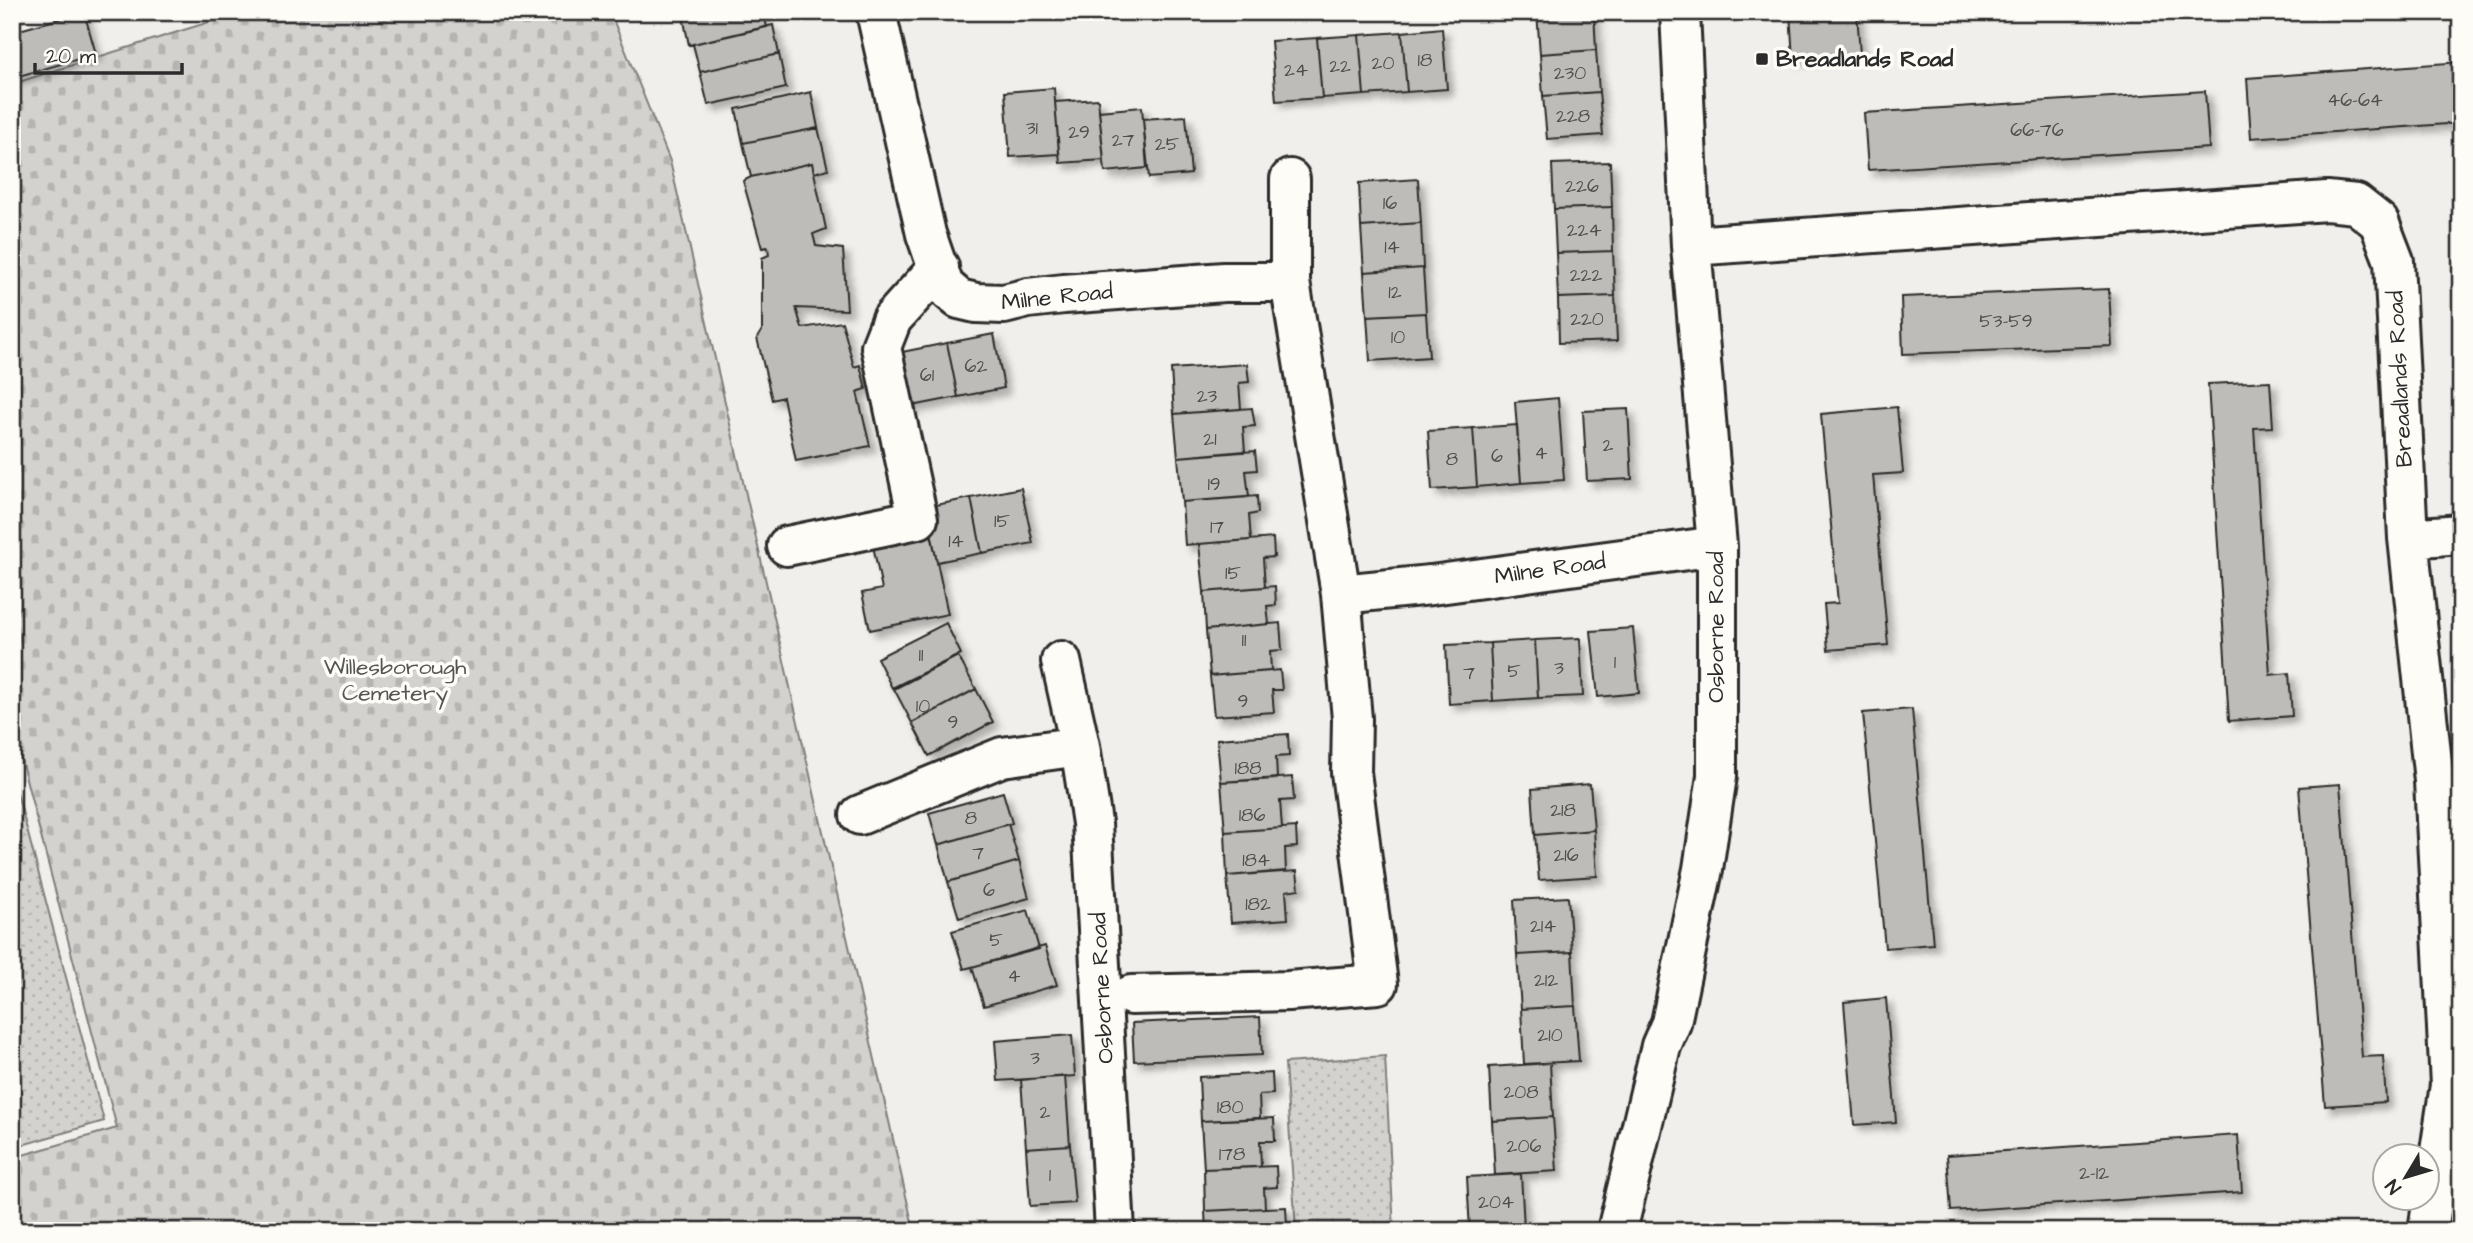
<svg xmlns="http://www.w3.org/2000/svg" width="2473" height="1243" font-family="'Architects Daughter',sans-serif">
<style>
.grass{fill:url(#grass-dots);stroke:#7f7e7d;stroke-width:2}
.cemetery{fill:url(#cemetery-stones);stroke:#7f7e7d;stroke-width:2}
.building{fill:#bdbcb8;stroke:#2b2b2b;stroke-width:2;filter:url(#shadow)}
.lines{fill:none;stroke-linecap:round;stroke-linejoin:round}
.minor-casing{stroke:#2b2b2b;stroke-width:44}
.minor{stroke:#fdfcf7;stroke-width:38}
.poi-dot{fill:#2b2b2b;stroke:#fdfcf7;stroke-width:2.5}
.labels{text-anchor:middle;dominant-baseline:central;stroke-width:7;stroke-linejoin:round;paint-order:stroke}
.number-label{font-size:19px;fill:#504f4e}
.poi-label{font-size:23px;font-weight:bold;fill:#2b2b2b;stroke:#fdfcf7;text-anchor:start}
.street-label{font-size:23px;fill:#2b2b2b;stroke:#fdfcf7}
.park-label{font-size:23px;fill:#555554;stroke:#fdfcf7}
</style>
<defs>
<pattern id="grass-dots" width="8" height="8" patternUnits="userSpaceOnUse" patternTransform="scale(1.75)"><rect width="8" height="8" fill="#d3d2cf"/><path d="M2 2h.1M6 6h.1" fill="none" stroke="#b5b4b2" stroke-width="1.8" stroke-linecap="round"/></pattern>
<pattern id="cemetery-stones" width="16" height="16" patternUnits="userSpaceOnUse" patternTransform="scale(1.75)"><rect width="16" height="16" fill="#d3d2cf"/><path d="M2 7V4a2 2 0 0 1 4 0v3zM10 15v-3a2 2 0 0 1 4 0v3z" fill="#b5b4b2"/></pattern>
<filter id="shadow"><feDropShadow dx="6" dy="6" stdDeviation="3.5" flood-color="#0004"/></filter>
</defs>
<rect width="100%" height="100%" fill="#f0efeb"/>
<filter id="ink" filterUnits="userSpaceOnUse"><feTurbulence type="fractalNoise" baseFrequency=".0143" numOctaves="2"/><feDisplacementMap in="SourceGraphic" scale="14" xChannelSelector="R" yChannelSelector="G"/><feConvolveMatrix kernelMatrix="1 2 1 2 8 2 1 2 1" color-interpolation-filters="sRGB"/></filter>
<g filter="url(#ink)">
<path class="grass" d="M12,773l92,348 -92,27z
M1385,1056l9,175h-98l-11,-168z"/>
<path class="cemetery" d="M241,12h369l60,149 244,1070h-902v-73l105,-30 -105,-403v-641z"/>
<path class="building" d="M84,12l12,42 -84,24v-46z
M682,12h81l4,15 -78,18z
M1537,12h57l2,38 -56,4z
M1790,12h67l3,42 -67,5z
M773,25l6,29 -79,18 -7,-28z
M1442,28l5,61 -40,3 -5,-60z
M1402,32l5,60 -43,3 -5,-60z
M1359,35l5,60 -42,3 -5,-60z
M1317,38l5,60 -46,3 -5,-60z
M1596,50l3,42 -56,4 -3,-42z
M779,54l7,34 -78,17 -8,-33z
M2461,62v61l-210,15 -4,-60z
M1054,88l5,66 -49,3 -5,-65z
M2205,91l4,57 -341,22 -4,-57z
M811,92l7,36 -75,15 -7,-34z
M1599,92l4,43 -56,4 -4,-43z
M1098,99l6,61 -44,3 -5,-61z
M1142,107l5,61 -42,4 -6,-61z
M1186,116l5,58 -42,4 -6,-59z
M818,128l10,41 -14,4 -2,-10 -61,14 -8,-34z
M1610,162l2,45 -58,2 -2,-45z
M812,163l14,66 -13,5 3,12 27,3 4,61 -51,-2 6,20 40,-6 12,45 6,-2 6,24 -9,3 13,54 -74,15 -13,-64 -11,3 -15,-62 5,-8v-72l7,-3 -1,-8 -6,1 -19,-67 8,-4z
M1418,179l3,44 -60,4 -2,-44z
M1612,207l1,44 -57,2 -2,-44z
M1421,223l2,45 -59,4 -3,-45z
M1613,251l2,45 -57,2 -2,-45z
M1423,268l3,45 -59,3 -3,-44z
M2109,289l3,57 -209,8 -2,-57z
M1615,296l2,45 -58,2 -1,-45z
M1426,313l3,44 -59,4 -3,-45z
M994,334l10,54 -46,9 -11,-54z
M947,343l11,54 -51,10 -10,-54z
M1247,364l2,18 -10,1 2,26 -67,5 -3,-45z
M2270,381l3,46 -19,1 16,247 19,-2 3,43 -63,5 -21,-337z
M1558,398l6,82 -43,3 -6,-81z
M1897,407l6,66 -30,2 15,170 -60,5 -4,-46 14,-1 -17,-189z
M1252,408l3,18 -12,1 2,24 -67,6 -4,-43z
M1628,409l4,70 -45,2 -4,-70z
M1517,425l4,58 -44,4 -4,-59z
M1473,428l4,59 -45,3 -4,-59z
M1255,451l2,19 -11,1 3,26 -67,5 -4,-45z
M1021,488l12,55 -51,10 -11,-55z
M1257,496l1,17 -9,2 2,25 -66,5 -3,-43z
M971,498l11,55 -45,9 -11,-55z
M930,529l18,85 -78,16 -8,-37 20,-4 -10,-48z
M1273,538l1,19 -11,1 2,29 -61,5 -5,-48z
M1275,586l1,19 -9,1 2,18 -63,6 -2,-38z
M946,623l15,31 -69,34 -15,-30z
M1280,623l2,27 -12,1 1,20 -61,5 -4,-46z
M1633,628l6,65 -41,4 -7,-66z
M1580,638l3,58 -45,2 -3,-58z
M1535,640l3,58 -45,3 -3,-58z
M1490,643l3,58 -44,3 -3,-59z
M958,656l18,33 -64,34 -18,-34z
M1280,670l2,20h-10l2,22 -60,4 -4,-40z
M976,689l17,33 -64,34 -17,-33z
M1912,709l21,235 -48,4 -22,-235z
M1288,734l1,22 -13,1 1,22 -56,3 -4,-43z
M1292,777l2,23 -14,1 2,27 -57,4 -4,-50z
M1590,784l4,46 -59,5 -3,-46z
M2340,784l22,273 21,-1 3,46 -61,4 -26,-319z
M1003,792l9,31 -74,22 -9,-32z
M1008,824l11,37 -71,21 -10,-37z
M1296,827l1,20 -12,1 1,23 -59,5 -2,-44z
M1594,830l3,46 -58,4 -4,-45z
M1019,861l10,37 -70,20 -11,-36z
M1297,871l2,18 -13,2 2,28 -57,4 -4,-47z
M1568,897l4,55 -55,3 -3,-55z
M1028,910l11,39 -75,20 -12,-38z
M1045,946l12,39 -73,21 -12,-39z
M1572,952l3,54 -54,3 -4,-54z
M1886,998l10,124 -42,3 -10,-123z
M1575,1006l4,55 -55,3 -3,-55z
M1260,1017l2,38 -128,6 -2,-38z
M1072,1035l3,41 -77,5 -3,-40z
M1550,1063l3,54 -61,4 -3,-54z
M1272,1073l1,21 -14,1 1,23 -59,3 -2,-44z
M1065,1076l5,69 -44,3 -5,-68z
M1553,1117l4,54 -62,4 -3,-54z
M1274,1118l1,23h-15l1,26 -57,2 -3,-48z
M2238,1135l4,57 -291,19 -4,-56z
M1070,1145l5,58 -45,3 -4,-58z
M1276,1166l1,21 -13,1 1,20 -60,3 -1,-42z
M1521,1174l3,54 -54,3 -3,-54z
M1286,1207l1,18 -23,2v4h-58l-1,-20z
M1524,1228l1,3h-52z"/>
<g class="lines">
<defs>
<path id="minor" d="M876,12l50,222 18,52 15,13 17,4 28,1 24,-6 36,-4 160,-12h66
M1691,246l636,-45 29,3 23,18 15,39 14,277 26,243 16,304 -22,146
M2408,538l53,-4
M787,546l131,-27 -37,-172 11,-28 47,-52
M1341,594l90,-9 286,-39
M1061,661l19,85 12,77 23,408
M860,815l142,-58 78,-11
M1131,995l157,-4 90,-7 -27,-212 1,-53 -11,-125 -51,-312v-103
M1617,1231l44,-185 10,-23 32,-154 14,-93v-230l-26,-300 -11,-234"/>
</defs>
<use href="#minor" class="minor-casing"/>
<use href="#minor" class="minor"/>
</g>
</g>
<rect class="poi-dot" x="1755" y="52" width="14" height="14" rx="3.5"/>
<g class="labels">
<g class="number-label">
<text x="1425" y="60">18</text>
<text x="1383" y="63">20</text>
<text x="1340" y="66">22</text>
<text x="1296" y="70">24</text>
<text x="1570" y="73">230</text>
<text x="2355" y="100">46-64</text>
<text x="1573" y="116">228</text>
<text x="1032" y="128">31</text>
<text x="2037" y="130">66-76</text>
<text x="1079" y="132">29</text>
<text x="1123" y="140">27</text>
<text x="1167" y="144">25</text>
<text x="1582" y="186">226</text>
<text x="1390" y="203">16</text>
<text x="1584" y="230">224</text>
<text x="1392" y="247">14</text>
<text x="1586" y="275">222</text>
<text x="1395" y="292">12</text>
<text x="1587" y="319">220</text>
<text x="2006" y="321">53-59</text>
<text x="1398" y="337">10</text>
<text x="976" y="366">62</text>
<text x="927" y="375">61</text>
<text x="1207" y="396">23</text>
<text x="1210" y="439">21</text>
<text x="1608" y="445">2</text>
<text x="1541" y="453">4</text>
<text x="1497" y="456">6</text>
<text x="1452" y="459">8</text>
<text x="1214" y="484">19</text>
<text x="1002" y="521">15</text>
<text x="1217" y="527">17</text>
<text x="956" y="541">14</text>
<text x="1233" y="573">15</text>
<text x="1244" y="640">11</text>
<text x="921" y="655">11</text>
<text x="1615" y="662">1</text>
<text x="1559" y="668">3</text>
<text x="1514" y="671">5</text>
<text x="1469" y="673">7</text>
<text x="1243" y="701">9</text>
<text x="923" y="706">10</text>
<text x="953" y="722">9</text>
<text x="1248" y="768">188</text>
<text x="1563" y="810">218</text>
<text x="1252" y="815">186</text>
<text x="971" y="818">8</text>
<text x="978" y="853">7</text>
<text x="1566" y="855">216</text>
<text x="1256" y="860">184</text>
<text x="989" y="890">6</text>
<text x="1258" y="904">182</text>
<text x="1543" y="926">214</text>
<text x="996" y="940">5</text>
<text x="1014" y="976">4</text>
<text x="1546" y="980">212</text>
<text x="1550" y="1035">210</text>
<text x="1035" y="1058">3</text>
<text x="1521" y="1092">208</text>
<text x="1230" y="1107">180</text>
<text x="1045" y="1112">2</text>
<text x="1524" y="1146">206</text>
<text x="1232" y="1154">178</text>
<text x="2094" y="1173">2-12</text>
<text x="1050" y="1175">1</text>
<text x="1496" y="1202">204</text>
</g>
<g class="poi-label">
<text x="1776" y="59">Breadlands Road</text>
</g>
<g class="street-label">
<text transform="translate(1057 297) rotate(-6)">Milne Road</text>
<text transform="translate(2400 379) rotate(-93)">Breadlands Road</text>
<text transform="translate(1550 569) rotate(-8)">Milne Road</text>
<text transform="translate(1716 627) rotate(-90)">Osborne Road</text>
<text transform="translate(1102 988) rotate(-93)">Osborne Road</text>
</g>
<g class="park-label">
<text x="395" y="667">Willesborough<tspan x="395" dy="26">Cemetery</tspan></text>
</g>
</g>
<rect width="2473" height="1243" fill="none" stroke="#fdfcf7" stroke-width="42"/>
<rect x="21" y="21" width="2431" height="1201" fill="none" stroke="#2b2b2b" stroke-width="2.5" filter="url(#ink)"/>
<g transform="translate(2406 1177) rotate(232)"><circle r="33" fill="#fdfcf7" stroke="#a9a8a5" stroke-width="2"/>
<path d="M0-5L12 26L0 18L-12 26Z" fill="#2b2b2b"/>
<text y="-10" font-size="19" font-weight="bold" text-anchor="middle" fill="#2b2b2b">N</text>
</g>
<path d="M35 63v10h147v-10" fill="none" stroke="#2b2b2b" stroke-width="3.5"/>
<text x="46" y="63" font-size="21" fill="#2b2b2b" stroke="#fdfcf7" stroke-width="5" paint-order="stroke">20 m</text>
</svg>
